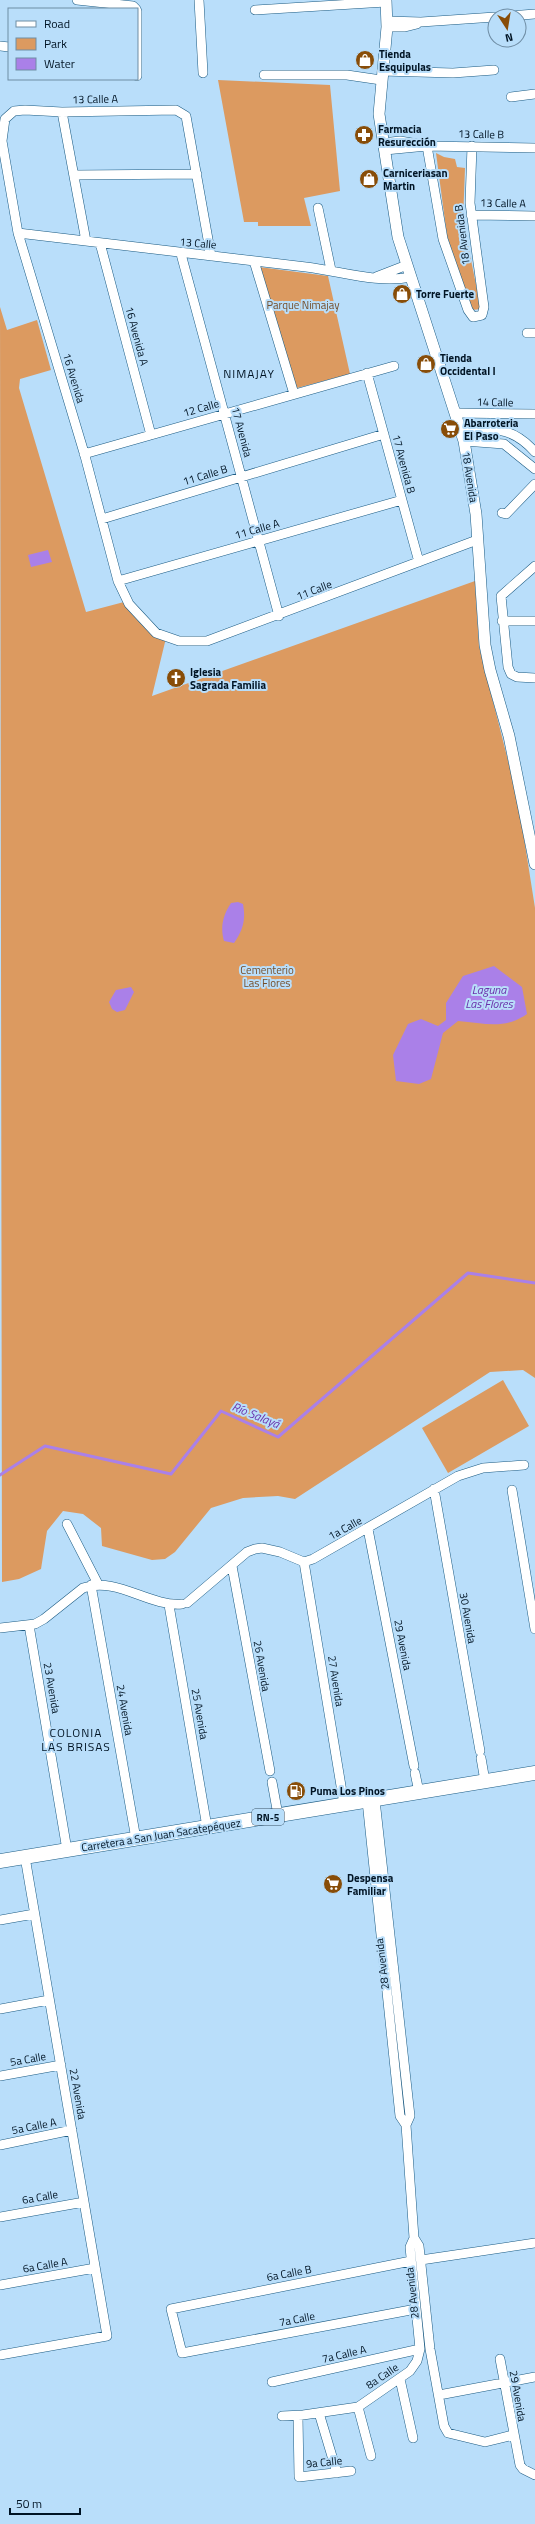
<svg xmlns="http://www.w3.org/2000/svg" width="535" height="2524" font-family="'Titillium Web',sans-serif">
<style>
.green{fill:#dc9a60}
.water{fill:#aa80e8}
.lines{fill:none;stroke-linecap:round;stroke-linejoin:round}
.stream{stroke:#aa80e8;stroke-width:3}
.minor-casing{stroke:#1b5b83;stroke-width:10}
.tertiary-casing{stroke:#1b5b83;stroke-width:12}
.primary-casing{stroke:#1b5b83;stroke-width:15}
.minor{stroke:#fff;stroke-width:9}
.tertiary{stroke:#fff;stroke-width:11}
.primary{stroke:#fff;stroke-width:14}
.labels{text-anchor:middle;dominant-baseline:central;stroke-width:4;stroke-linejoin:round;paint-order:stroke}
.shield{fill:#b9defa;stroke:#385164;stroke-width:1}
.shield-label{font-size:10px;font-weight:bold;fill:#001424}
.poi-label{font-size:11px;font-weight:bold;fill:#001424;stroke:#b9defa;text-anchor:start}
.street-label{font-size:11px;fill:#001424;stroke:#b9defa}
.park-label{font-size:11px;fill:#744d29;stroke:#b9defa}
.neighbourhood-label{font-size:12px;letter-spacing:1px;fill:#001424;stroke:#b9defa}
.water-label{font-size:12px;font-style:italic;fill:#6a30aa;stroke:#b9defa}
</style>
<rect width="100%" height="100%" fill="#b9defa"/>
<path class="green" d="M218,80l112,5 10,106 -36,7 7,28h-53v-4h-14z
M436,153l8,4 11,2 2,8 8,1 -2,53 18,88 -9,1 -25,-74z
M259,267l69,9 22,98 -53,14z
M0,307l7,23 30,-10 14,50 -31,9 -1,9 67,224 38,-10c11,18 22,29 42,36l-14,58 323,-115 4,65 39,154 17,108v470l-12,-8 -33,2 -195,127 -17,-3 -35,2 -32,10 -36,44 -10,7 -13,1 -50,-14 -1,-18 -18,-14 -20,-3 -16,20 -6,38 -22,10 -17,3z
M503,1380l26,46 -81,47 -26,-45z"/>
<path class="water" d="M48,550l4,12 -21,5 -3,-12z
M238,902l5,2c3,16 0,26 -9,39l-10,-2c-4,-14 -1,-26 7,-38z
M494,966l28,21 5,27c-23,16 -42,9 -69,7l-15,12 -12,46 -12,5 -23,-3 -3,-26 15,-31 13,-5 17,7 8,-6v-17l17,-27z
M131,987l3,5 -9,18 -8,2 -5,-3 -3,-7 7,-12z"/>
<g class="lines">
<path class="stream" d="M0,1475l45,-29 126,28 50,-63 57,26 190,-164 67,10"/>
<defs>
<path id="minor" d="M77,0l56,6 3,3
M199,0l4,73
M255,10l131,-8
M137,11v65
M509,16l26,-2
M387,21l34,1 74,-5
M387,27h18l12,-3
M0,46l9,1
M382,71l71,2 41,-3
M264,75h83l34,5
M511,97l24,-3
M62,112l24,129
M383,143l17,-2 24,4
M427,146l16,93 25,71 5,7 9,-2 2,-8 -14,-104 2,-57
M385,150l42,-4 108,2
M74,175l123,-1
M318,208l13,62
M471,215l64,1
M18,233c96,11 192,23 288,34 34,4 72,17 105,10
M100,243l51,192
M181,254l98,362
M211,256l-25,-140 -10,-6 -114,2 -37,-2 -11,1 -9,8 -3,22 16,92 67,223 33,125 11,23 27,29 23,8h28l270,-101
M254,261l40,133
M376,277l31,-12
M527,333h8
M367,373l52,189
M456,413l79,1
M460,428c33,1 52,-2 75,24
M464,441l40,3 31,25
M84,454l310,-88
M502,513l4,1 29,-30
M102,519l282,-85
M535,566l-34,30 7,71 3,7 6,3 18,1
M118,581l284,-81
M502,621h33
M434,1489l46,262
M512,1490l23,139
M67,1524l31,60
M368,1529l46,237
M304,1562l40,242
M232,1566l38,205
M91,1585l45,254
M187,1603l60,-51 8,-3 7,-1 18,4 24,10 9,-3 145,-83 25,-8 41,-3
M169,1605l38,222
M29,1625l38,225
M0,1628l35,-4 9,-5 39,-31c34,-12 66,19 99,16
M481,1758l4,23
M415,1773l4,19
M272,1782l6,33
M375,1800l35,316 -4,9
M367,1801l33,315 6,9 8,113 5,8 11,103 14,77 4,7 37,9 28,-7
M0,1920l34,-6
M0,2009l49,-9
M0,2076l61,-11
M0,2145l72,-15
M0,2217l84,-15
M421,2260l114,-17
M411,2261l-240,48 11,44 234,-44
M0,2285l95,-17
M0,2355l107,-19 -82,-479
M500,2359l20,106 3,4 12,6
M400,2379l13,59
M272,2382l148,-33
M439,2395l96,-18
M358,2407l13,49
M319,2413l18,60
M282,2416l21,-1 55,-8 52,-36 7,-10 3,-12 -10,-102 4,-9
M298,2416l1,61 52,-6"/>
<path id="tertiary" d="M386,0l1,27 -8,87 19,123 66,204 12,73 9,131 5,25 19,66 26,128"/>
<path id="primary" d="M0,1861l535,-88"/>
</defs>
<use href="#minor" class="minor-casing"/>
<use href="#tertiary" class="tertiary-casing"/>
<use href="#primary" class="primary-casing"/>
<use href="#minor" class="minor"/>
<use href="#tertiary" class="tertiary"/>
<use href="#primary" class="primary"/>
</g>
<defs>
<symbol id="shop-disc" viewBox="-11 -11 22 22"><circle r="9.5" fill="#884d08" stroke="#b9defa"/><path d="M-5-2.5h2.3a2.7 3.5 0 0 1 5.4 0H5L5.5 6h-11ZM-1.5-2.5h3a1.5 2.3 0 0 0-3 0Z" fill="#fff"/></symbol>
<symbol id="pharmacy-disc" viewBox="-11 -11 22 22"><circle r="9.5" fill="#884d08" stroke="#b9defa"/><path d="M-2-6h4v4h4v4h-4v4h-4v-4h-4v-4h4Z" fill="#fff"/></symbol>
<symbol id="supermarket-disc" viewBox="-11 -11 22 22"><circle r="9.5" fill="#884d08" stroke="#b9defa"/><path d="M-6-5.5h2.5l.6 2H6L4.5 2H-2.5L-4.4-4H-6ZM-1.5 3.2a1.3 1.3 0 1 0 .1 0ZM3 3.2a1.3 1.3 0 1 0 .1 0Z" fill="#fff"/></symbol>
<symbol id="church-disc" viewBox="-11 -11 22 22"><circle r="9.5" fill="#884d08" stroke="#b9defa"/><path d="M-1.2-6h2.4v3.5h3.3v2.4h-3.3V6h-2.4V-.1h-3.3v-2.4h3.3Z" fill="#fff"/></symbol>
<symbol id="fuel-disc" viewBox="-11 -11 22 22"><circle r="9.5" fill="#884d08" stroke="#b9defa"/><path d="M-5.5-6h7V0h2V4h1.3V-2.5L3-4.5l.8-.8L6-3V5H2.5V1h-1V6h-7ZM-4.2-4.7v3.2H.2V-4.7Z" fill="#fff"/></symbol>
</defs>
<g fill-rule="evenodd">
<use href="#shop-disc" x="354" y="49" width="22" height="22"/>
<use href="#pharmacy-disc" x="353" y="124" width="22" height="22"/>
<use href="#shop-disc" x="358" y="168" width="22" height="22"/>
<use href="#shop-disc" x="391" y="283" width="22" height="22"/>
<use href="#shop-disc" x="415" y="353" width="22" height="22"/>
<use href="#supermarket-disc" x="439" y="418" width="22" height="22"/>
<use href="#church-disc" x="165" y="667" width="22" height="22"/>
<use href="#fuel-disc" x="285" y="1780" width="22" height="22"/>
<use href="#supermarket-disc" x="322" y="1873" width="22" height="22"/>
</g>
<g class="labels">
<rect class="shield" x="252" y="1809" width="32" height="16" rx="3"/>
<g class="shield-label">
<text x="268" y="1817">RN-5</text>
</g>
<g class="poi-label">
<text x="379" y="54">Tienda<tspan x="379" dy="13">Esquipulas</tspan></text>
<text x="378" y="129">Farmacia<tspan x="378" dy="13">Resurección</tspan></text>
<text x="383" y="173">Carniceriasan<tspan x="383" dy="13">Martin</tspan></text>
<text x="416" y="294">Torre Fuerte</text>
<text x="440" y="358">Tienda<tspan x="440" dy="13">Occidental I</tspan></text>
<text x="464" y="423">Abarroteria<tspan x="464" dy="13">El Paso</tspan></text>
<text x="190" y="672">Iglesia<tspan x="190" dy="13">Sagrada Familia</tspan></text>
<text x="310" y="1791">Puma Los Pinos</text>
<text x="347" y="1878">Despensa<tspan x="347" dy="13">Familiar</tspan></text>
</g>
<g class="street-label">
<text transform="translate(95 99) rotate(-1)">13 Calle A</text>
<text transform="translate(481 134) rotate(1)">13 Calle B</text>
<text transform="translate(503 203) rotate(1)">13 Calle A</text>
<text transform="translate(462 235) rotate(-97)">18 Avenida B</text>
<text transform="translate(198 243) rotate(5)">13 Calle</text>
<text transform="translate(137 336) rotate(75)">16 Avenida A</text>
<text transform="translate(74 378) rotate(73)">16 Avenida</text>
<text transform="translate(495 402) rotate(1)">14 Calle</text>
<text transform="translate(201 408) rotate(-16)">12 Calle</text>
<text transform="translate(242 432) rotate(75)">17 Avenida</text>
<text transform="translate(404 464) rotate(75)">17 Avenida B</text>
<text transform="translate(205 475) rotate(-17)">11 Calle B</text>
<text transform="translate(470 477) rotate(81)">18 Avenida</text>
<text transform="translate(257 529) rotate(-16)">11 Calle A</text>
<text transform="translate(314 590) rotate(-21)">11 Calle</text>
<text transform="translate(345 1528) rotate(-29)">1a Calle</text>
<text transform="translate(468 1618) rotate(80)">30 Avenida</text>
<text transform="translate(403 1645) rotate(79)">29 Avenida</text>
<text transform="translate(262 1666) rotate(80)">26 Avenida</text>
<text transform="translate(336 1681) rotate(81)">27 Avenida</text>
<text transform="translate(52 1688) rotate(80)">23 Avenida</text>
<text transform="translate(125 1710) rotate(80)">24 Avenida</text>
<text transform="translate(200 1714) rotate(80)">25 Avenida</text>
<text transform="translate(161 1835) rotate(-9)">Carretera a San Juan Sacatepéquez</text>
<text transform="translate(382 1964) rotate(-97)">28 Avenida</text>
<text transform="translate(28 2059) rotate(-10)">5a Calle</text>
<text transform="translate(78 2094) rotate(80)">22 Avenida</text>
<text transform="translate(34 2126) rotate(-11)">5a Calle A</text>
<text transform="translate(40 2197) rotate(-10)">6a Calle</text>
<text transform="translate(45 2265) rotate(-10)">6a Calle A</text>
<text transform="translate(289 2273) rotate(-11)">6a Calle B</text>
<text transform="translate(412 2293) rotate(-96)">28 Avenida</text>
<text transform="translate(297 2319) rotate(-11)">7a Calle</text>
<text transform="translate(344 2354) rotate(-13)">7a Calle A</text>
<text transform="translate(382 2376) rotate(-34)">8a Calle</text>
<text transform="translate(518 2396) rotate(80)">29 Avenida</text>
<text transform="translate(324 2462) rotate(-6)">9a Calle</text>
</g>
<g class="park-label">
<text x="303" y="305">Parque Nimajay</text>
<text x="267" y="970">Cementerio<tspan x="267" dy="13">Las Flores</tspan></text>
</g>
<g class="neighbourhood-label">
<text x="249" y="373">NIMAJAY</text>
<text x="76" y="1732">COLONIA<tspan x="76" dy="14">LAS BRISAS</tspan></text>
</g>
<g class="water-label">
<text x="489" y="989">Laguna<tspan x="489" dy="14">Las Flores</tspan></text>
<text transform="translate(256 1415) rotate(22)">Río Salayá</text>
</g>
</g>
<rect x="8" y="8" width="130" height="72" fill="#b9defa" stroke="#6f8da4"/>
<rect x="16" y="21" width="20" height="6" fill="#ffffff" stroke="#6f8da4"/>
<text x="44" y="28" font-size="12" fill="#001424">Road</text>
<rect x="16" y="38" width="20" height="12" fill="#dc9a60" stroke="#6f8da4"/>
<text x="44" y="48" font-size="12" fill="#001424">Park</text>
<rect x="16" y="58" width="20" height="12" fill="#aa80e8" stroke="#6f8da4"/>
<text x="44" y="68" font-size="12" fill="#001424">Water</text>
<g transform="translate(507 28) rotate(168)"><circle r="19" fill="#b9defa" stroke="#6f8da4"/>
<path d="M0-3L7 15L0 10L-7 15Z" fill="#884d08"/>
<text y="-6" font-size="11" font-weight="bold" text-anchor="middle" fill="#001424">N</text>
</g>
<path d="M10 2508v6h70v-6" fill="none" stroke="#001424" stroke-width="2"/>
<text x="16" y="2508" font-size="12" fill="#001424" stroke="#b9defa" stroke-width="3" paint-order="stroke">50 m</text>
</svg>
